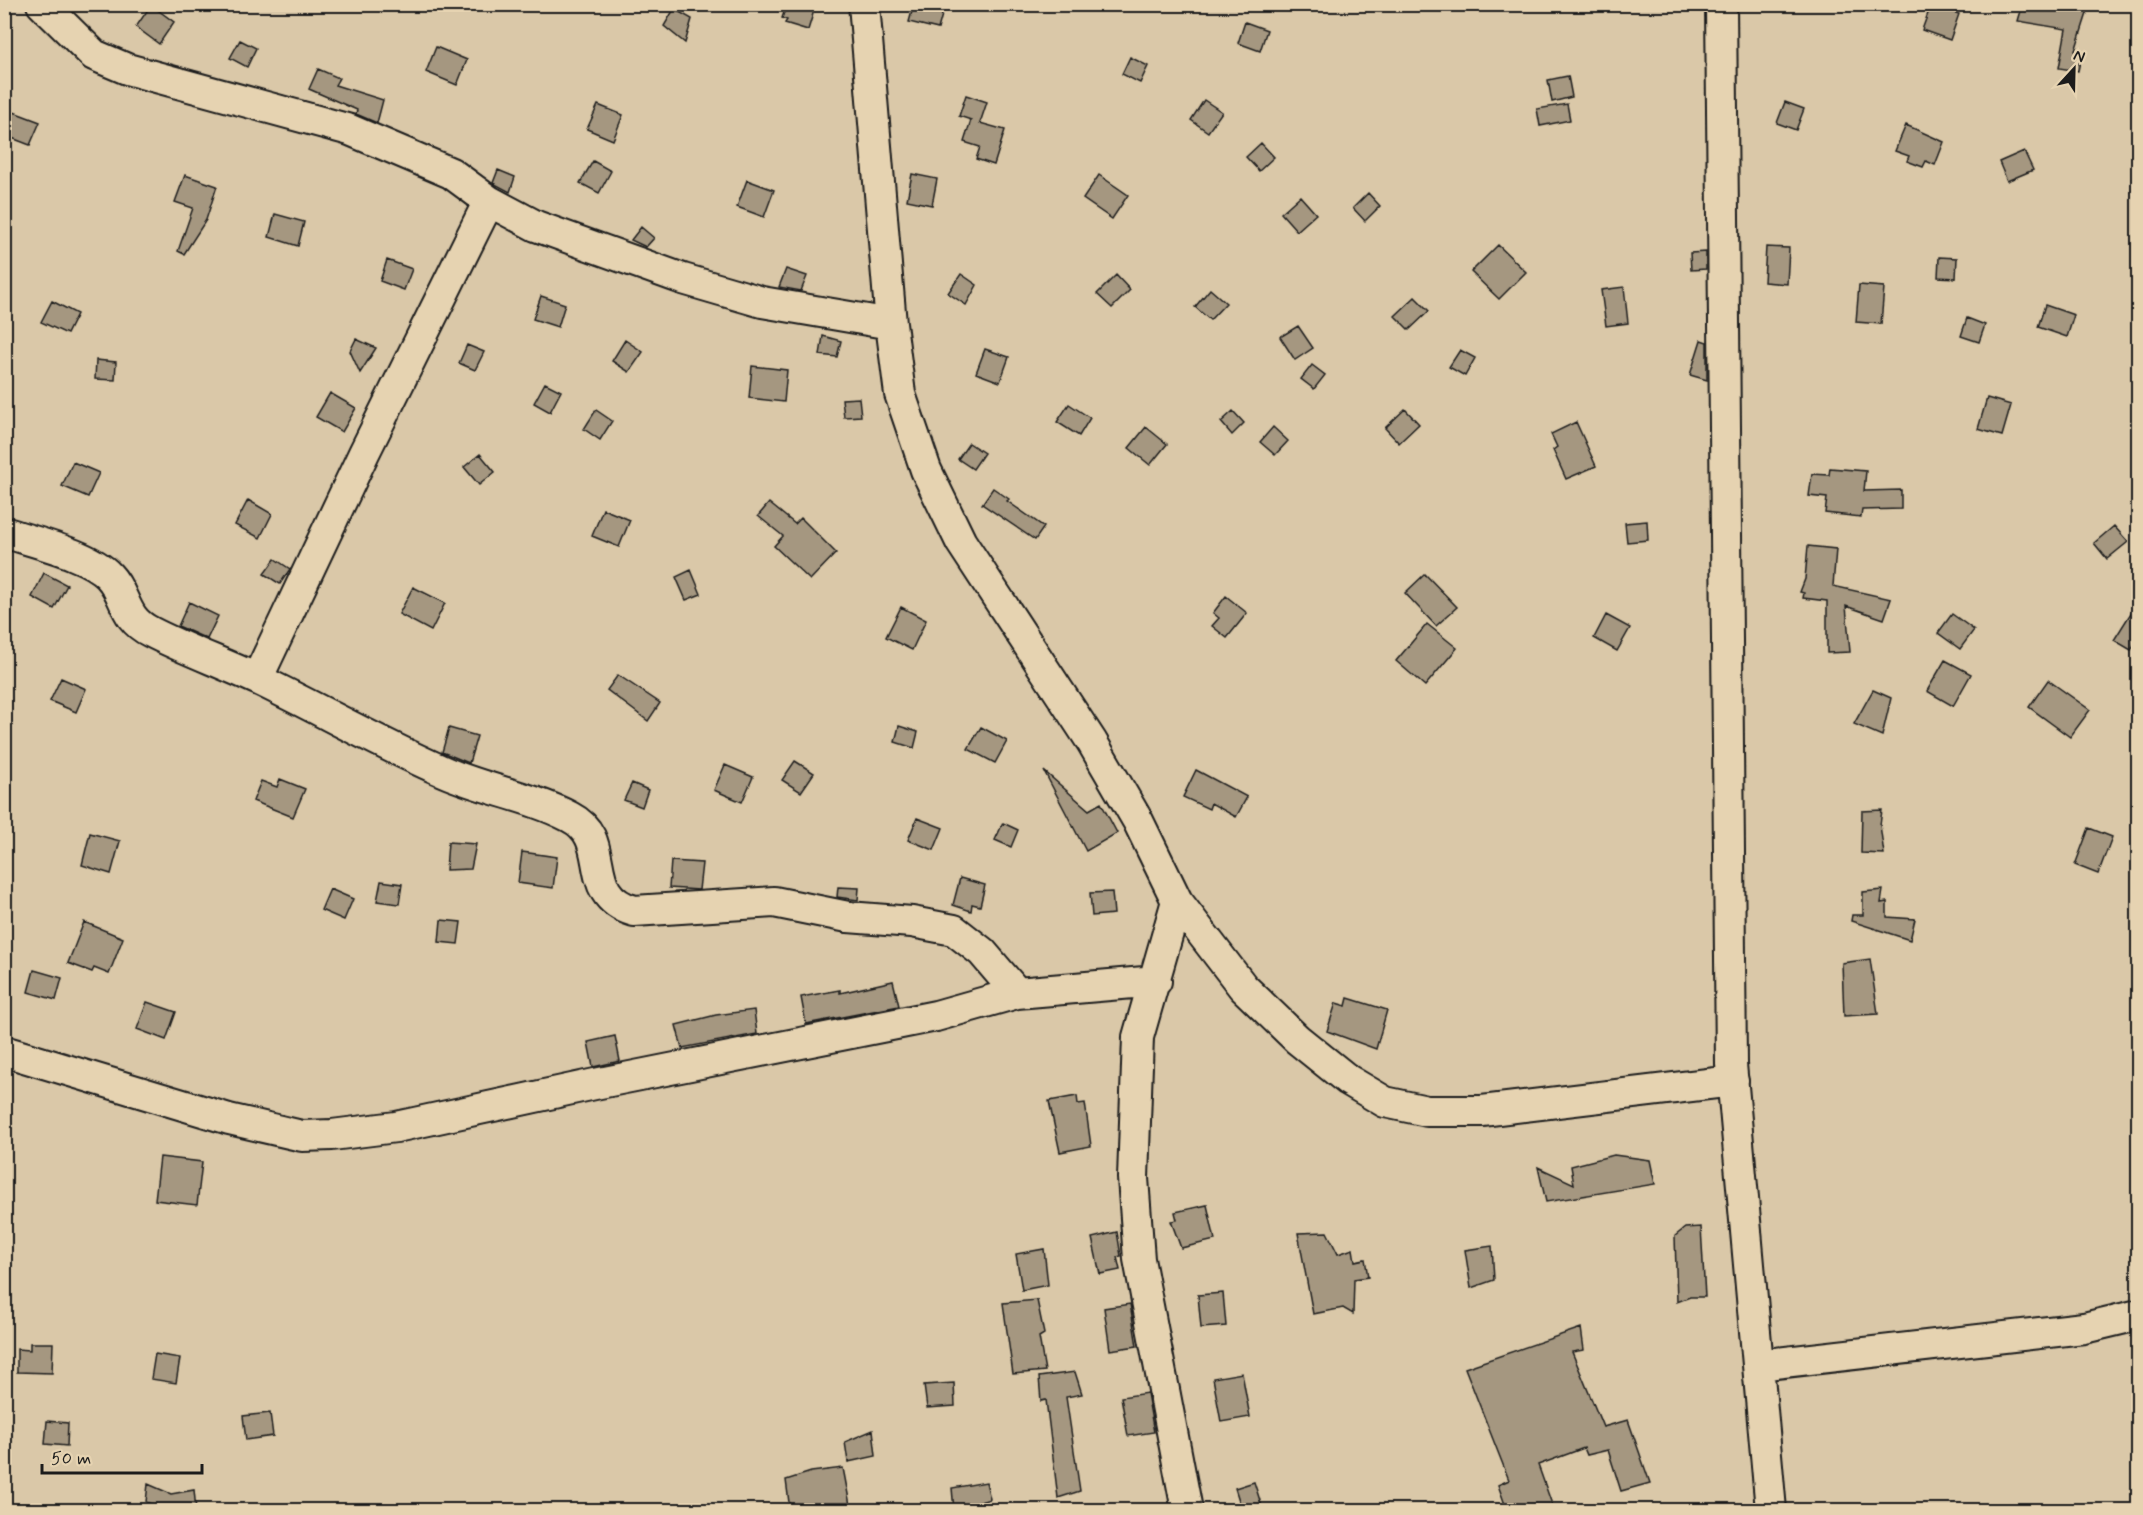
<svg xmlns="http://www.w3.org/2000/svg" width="2143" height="1515" font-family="Mynerve,sans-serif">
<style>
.building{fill:#a59780;stroke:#1c1c1c;stroke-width:1.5}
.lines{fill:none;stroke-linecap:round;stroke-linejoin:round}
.minor-casing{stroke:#1c1c1c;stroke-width:34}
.minor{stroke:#e6d3b1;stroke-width:30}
</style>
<rect width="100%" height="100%" fill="#dac8a8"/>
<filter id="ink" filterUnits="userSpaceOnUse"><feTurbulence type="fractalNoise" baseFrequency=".0167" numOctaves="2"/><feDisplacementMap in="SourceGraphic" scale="12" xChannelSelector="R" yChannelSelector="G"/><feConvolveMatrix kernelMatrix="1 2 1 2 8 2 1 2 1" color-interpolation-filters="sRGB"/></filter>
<g filter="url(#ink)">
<path class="building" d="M787,4h29l-8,26 -23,-7 2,-3 -5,-2z
M914,4h31l-7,25 -29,-7z
M2023,4h67l-15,47 7,1 -4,19 -19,-3 7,-39 -48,-8z
M151,5l23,17 -15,22 -23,-17z
M1931,5l28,9 -9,26 -28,-10z
M674,9l18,10 -7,24 -21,-17z
M1245,22l22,8 -7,21 -22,-8z
M240,40l16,8 -9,19 -17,-9z
M436,47l31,13 -10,25 -31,-13z
M1130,57l18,9 -8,17 -18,-9z
M318,69l21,9 -4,7 48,15 -6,23 -21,-9 1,-4 -48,-21z
M1568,76l4,21 -20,5 -4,-22z
M966,95l21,7 -7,21 25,7 -11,35 -18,-6 4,-12 -16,-5 7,-22 -12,-4z
M1204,100l18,12 -14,20 -17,-12z
M1785,102l19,7 -8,21 -19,-7z
M1567,104l3,16 -30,6 -3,-17z
M598,105l25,10 -10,25 -26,-11z
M11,111l29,11 -10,23 -26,-10z
M1906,125l38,17 -9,23 -9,-4 -3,6 -16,-6 2,-5 -14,-5z
M1261,143l13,14 -15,14 -13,-14z
M2024,151l9,19 -26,11 -8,-19z
M593,161l18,10 -12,22 -19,-10z
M498,170l17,7 -5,15 -17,-9z
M912,174l25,5 -5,26 -25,-5z
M185,175l32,11 -11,34 -22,34 -6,-3 15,-43 -18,-6z
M1099,175l29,20 -16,24 -29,-20z
M747,180l27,10 -10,27 -27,-10z
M1368,193l12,13 -15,15 -12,-13z
M1300,196l16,18 -19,17 -16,-18z
M275,214l29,8 -6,24 -29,-9z
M641,227l13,11 -8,9 -15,-7z
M1498,245l28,27 -27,27 -28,-27z
M1766,247l23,1 -2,36 -23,-2z
M1706,252v17l-15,1 -1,-17z
M1939,257l18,1 -1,20 -18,-1z
M387,260l25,9 -8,21 -24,-9z
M786,269l21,7 -6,15 -22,-4z
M961,274l16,11 -11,20 -18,-12z
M1116,275l14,15 -18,18 -15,-14z
M1859,285l25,2 -3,37 -25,-2z
M1624,287l4,36 -22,3 -5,-36z
M1210,289l16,14 -16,17 -15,-13z
M541,296l24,8 -7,23 -25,-8z
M1415,297l14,14 -20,19 -14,-14z
M52,301l25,13 -10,20 -26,-12z
M2045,305l29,10 -7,22 -29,-10z
M1967,318l18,7 -6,17 -18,-6z
M1298,326l15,22 -18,12 -15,-23z
M823,336l18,5 -4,16 -17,-2z
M356,339l20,9 -16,25 -10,-22z
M625,340l18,12 -14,20 -17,-11z
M1701,340l6,2v38l-17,-5z
M467,345l17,7 -9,18 -16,-7z
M985,349l24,8 -9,25 -24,-9z
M1460,350l15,8 -10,18 -16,-9z
M96,360l20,2 -1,18 -20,-1z
M1312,365l13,10 -11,14 -13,-10z
M752,366l35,4 -3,32 -35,-4z
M545,383l16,8 -11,21 -16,-9z
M330,393l26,15 -14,24 -26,-15z
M859,398l2,18 -17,1 -2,-18z
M1987,398l24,7 -9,31 -24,-7z
M1069,404l21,14 -11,18 -22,-14z
M1405,409l14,15 -20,19 -14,-15z
M596,410l16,11 -12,19 -16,-11z
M1233,411l11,12 -12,12 -11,-13z
M1576,422l20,44 -30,13 -13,-29 4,-3 -6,-13z
M1146,427l21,17 -17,21 -21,-17z
M1273,427l15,14 -13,14 -15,-13z
M969,443l15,10 -11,16 -15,-10z
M480,454l15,18 -16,13 -15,-18z
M73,462l26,11 -11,24 -26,-11z
M1830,468l36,3 -2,20 37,-1v19l-39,1 -1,7 -36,-4 2,-15 -18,-2 3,-22 17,1z
M993,488l16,11 -2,2 37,26 -9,13 -53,-36z
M248,500l24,14 -12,24 -25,-13z
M769,503l26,21 6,-6 35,35 -26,27 -36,-34 9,-10 -25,-20z
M603,509l27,11 -11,27 -27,-11z
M1647,521l1,19 -21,2 -2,-19z
M2114,526l14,16 -21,17 -13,-16z
M1808,546l28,3 -3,37 58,13 -7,20 -38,-13 4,46 -23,1v-52l-24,-3 1,-5 -4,-1 5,-13z
M275,559l15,10 -10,15 -16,-10z
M691,570l10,24 -15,6 -10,-23z
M44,573l23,12 -13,24 -22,-12z
M1425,574l32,33 -21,19 -31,-33z
M413,587l32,16 -14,28 -32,-17z
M1226,596l21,17 -20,25 -15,-12 7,-8 -6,-5z
M2139,600v37l-8,13 -17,-10z
M189,602l29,14 -11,23 -29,-13z
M901,607l25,13 -14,30 -26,-13z
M1952,614l22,16 -14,19 -22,-16z
M1606,615l24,13 -13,23 -23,-13z
M1427,624l30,24 -32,38 -29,-25z
M1945,660l26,14 -18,32 -26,-15z
M618,675l42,28 -12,18 -41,-31z
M61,678l25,11 -10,23 -26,-11z
M2048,680l42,30 -20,27 -41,-30z
M1873,690l18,8 -9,38 -28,-12z
M899,726l19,6 -4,16 -19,-6z
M981,727l26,14 -12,22 -27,-14z
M449,728l28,8 -8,27 -27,-11z
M795,761l19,12 -13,19 -19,-12z
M725,765l28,12 -11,25 -28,-12z
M1196,770l51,27 -11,20 -25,-14 -2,6 -26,-12z
M1044,771l45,39 12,-7 16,30 -31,18z
M280,779l25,10 -12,28 -40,-16 8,-20 16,6z
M632,783l16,7 -6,17 -18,-7z
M1882,810l-2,15 4,29 -23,-1 1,-42z
M917,818l26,10 -9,22 -26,-10z
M1003,823l15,7 -7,17 -16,-7z
M2089,828l23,9 -14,37 -23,-9z
M90,833l30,8 -9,33 -29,-9z
M448,842l28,2 -5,25 -25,1z
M522,852l35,5 -4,31 -35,-5z
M671,861l31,2 -3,27 -30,-2z
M960,878l25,7 -5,21 -8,-2 -1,7 -18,-6z
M381,881l21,3 -3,20 -22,-3z
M838,887l21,1 -1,12 -21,-3z
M330,889l23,10 -9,21 -23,-10z
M1883,890l-2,13 6,-1v15l28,2 -5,21 -59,-19 1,-6h11v-23z
M1112,892l2,22 -22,2 -2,-23z
M441,920l20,2 -3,22 -19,-2z
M84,922l39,16 -14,36 -15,-6 -2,4 -24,-9z
M1870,959l8,55 -34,2 -2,-53z
M34,970l28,8 -6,22 -28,-8z
M893,981l6,25 -93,18 -5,-27 39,-7v3z
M1348,998l39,12 -11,39 -49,-18 9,-28 10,3z
M147,1002l29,10 -10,28 -29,-11z
M754,1010l3,24 -75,14 -6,-23 40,-10z
M615,1036l5,25 -27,6 -5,-25z
M1077,1096l1,8 7,-1 6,43 -31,6 -11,-51z
M1614,1155l36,5 5,24 -109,18 -8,-35 36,17 -3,-18z
M160,1157l42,5 -5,43 -42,-5z
M1207,1205l8,35 -34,8 -10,-27 6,-1 -2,-8z
M1701,1227l4,70h-15l-13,5 -2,-66 10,-8z
M1117,1232l4,24 -4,1 3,13 -20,4 -8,-36z
M1327,1232l11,22 15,-5 2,12 10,-2 3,18 -14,2 -1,35 -10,-6 -30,6 -15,-81z
M1492,1246l2,34 -23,8 -6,-38z
M1044,1249l4,36 -26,5 -6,-36z
M1223,1293l3,33 -25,2 -3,-33z
M1037,1300l7,34 -5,3 6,34 -32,3 -10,-71z
M1130,1304l7,42 -27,4 -6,-42z
M1581,1328l3,22 -12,2 31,75 25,-7 22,63 -29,8 -13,-41 -21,5 -3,-7 -46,17 16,45h-47l-9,-25 11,-5 -44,-112z
M30,1343h23l-1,30 -35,-1v-23l13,1z
M155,1354l25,4 -4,25 -25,-4z
M1075,1372l7,22 -16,3 14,94 -22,7 -12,-98 -5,1 -2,-24z
M1242,1373l8,44 -29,5 -8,-44z
M954,1383l1,23 -28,2 -3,-23z
M1147,1393l7,39 -26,4 -7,-39z
M270,1413l3,23 -27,4 -3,-24z
M47,1421l21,2 -1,23 -22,-2z
M873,1430l3,26 -28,6 -3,-20z
M843,1468l8,42h-61l-4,-30 25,-8z
M986,1482l4,17 -36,11 -2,-22z
M1254,1482l9,28h-21l-7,-22z
M148,1484l23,10 23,-4 2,20h-30l-20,-8z"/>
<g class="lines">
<defs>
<path id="minor" d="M42,4l52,51 33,14 223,61 101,43 38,28 47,25 147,53 79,23 129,22
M864,4l27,320 9,70 26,76 35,72 131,200 46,79 39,80 66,86 54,52 51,41 37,22 42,9h55l251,-30
M1721,4l10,1060 40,446
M4,532c29,10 85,22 105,44 18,19 13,42 42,56 35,18 72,31 108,48 60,29 118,62 179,89 42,20 90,26 132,48 45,23 8,77 64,94l140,-9 74,15 64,5 42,8 28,22 35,41
M257,679l107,-226 125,-252
M1177,901l-39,136 -5,141 6,81 48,251
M4,1051l225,68 73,17 30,-1 64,-8 199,-43 341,-68 81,-23 139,-12
M1758,1365l326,-37 54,-13"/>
</defs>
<use href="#minor" class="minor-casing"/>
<use href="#minor" class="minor"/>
</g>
</g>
<rect width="2143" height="1515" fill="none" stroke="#e6d3b1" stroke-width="24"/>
<rect x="12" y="12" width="2119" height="1491" fill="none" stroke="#1c1c1c" stroke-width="2" filter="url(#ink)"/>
<g transform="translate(2074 69) rotate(22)" stroke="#e6d3b1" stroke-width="4.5" paint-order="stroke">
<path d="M0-4.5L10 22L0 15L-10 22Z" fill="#1c1c1c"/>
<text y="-9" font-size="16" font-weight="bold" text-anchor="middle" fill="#1c1c1c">N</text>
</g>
<path d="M42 1464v9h160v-9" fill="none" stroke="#1c1c1c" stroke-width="3"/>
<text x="51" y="1464" font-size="18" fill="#1c1c1c" stroke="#e6d3b1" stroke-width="4.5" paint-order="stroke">50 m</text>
</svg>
